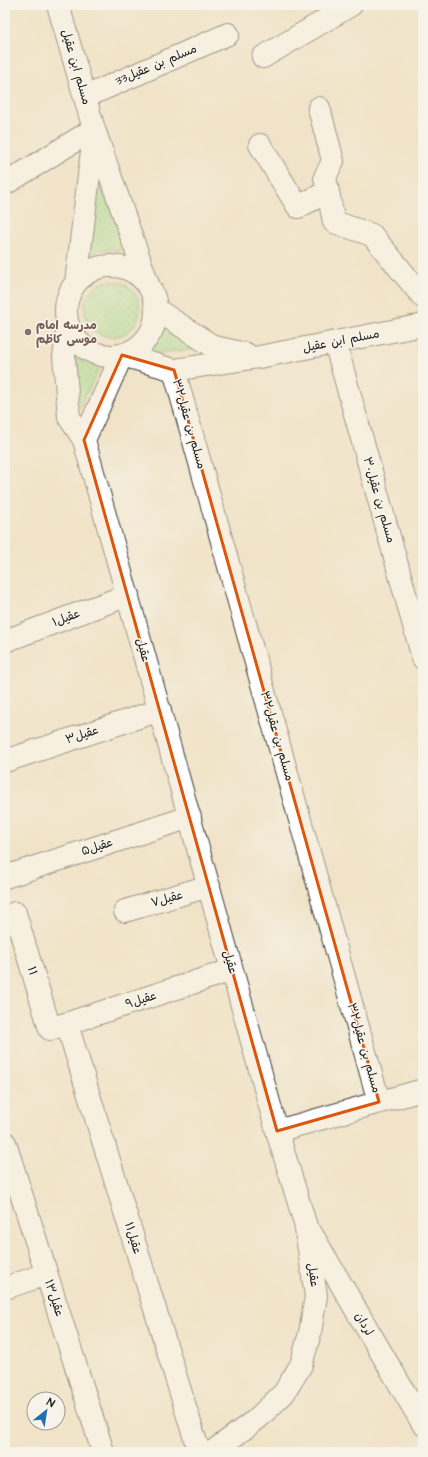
<svg xmlns="http://www.w3.org/2000/svg" width="428" height="1457" font-family="'Architects Daughter','Playpen Sans Arabic',sans-serif">
<style>
.grass{fill:url(#grass-dots);stroke:#5e7c56}
.lines{fill:none;stroke-linecap:round;stroke-linejoin:round}
.minor-casing{stroke:#3c3a36;stroke-width:24}
.minor{stroke:#fff;stroke-width:22}
.marked{fill:none;stroke:#de560d;stroke-width:3;stroke-linejoin:round}
.education-dot{fill:#8d6e63;stroke:#f7f3e8;stroke-width:1.5}
.labels{text-anchor:middle;dominant-baseline:central;stroke-width:3.5;stroke-linejoin:round;paint-order:stroke}
.street-label{font-size:12px;fill:#1c1c1c;stroke:#f7f3e8}
.education-label{font-size:12px;font-weight:bold;fill:#785e54;stroke:#f7f3e8;text-anchor:start}
</style>
<defs>
<pattern id="grass-dots" width="8" height="8" patternUnits="userSpaceOnUse"><rect width="8" height="8" fill="#a0dd91"/><path d="M2 2h.1M6 6h.1" fill="none" stroke="#89bd7c" stroke-width="1.8" stroke-linecap="round"/></pattern>
</defs>
<rect width="100%" height="100%" fill="#f7f3e8"/>
<filter id="ink" filterUnits="userSpaceOnUse"><feTurbulence type="fractalNoise" baseFrequency=".025" numOctaves="2"/><feDisplacementMap in="SourceGraphic" scale="8" xChannelSelector="R" yChannelSelector="G"/><feConvolveMatrix kernelMatrix="1 2 1 2 8 2 1 2 1" color-interpolation-filters="sRGB"/></filter>
<filter id="wash" filterUnits="userSpaceOnUse"><feTurbulence type="fractalNoise" baseFrequency=".012" numOctaves="4" result="noise"/><feDisplacementMap in="SourceGraphic" scale="16" xChannelSelector="R" yChannelSelector="G"/><feGaussianBlur stdDeviation="0.9" result="paint"/><feColorMatrix in="noise" values="0 0 0 0 0 0 0 0 0 0 0 0 0 0 0 0 0 1.4 0 .05"/><feComposite in="paint" operator="in"/></filter>
<g filter="url(#wash)">
<rect width="100%" height="100%" fill="#f0e3c8"/>
<path class="grass" d="M96,152l29,98h-25l-15,7z
M84 309a28 28 0 1 1 56 0a28 28 0 1 1-56 0Z
M160,322l45,26 -64,7 17,-18z
M76,350l10,8 17,4 -24,46z"/>
</g>
<g filter="url(#ink)">
<g class="lines">
<defs>
<path id="minor" d="M58,5l36,124 55,158
M263,57l88,-52
M85,97l143,-63
M319,108l14,53 -8,16 9,45 38,13 51,62
M260,145l38,62 29,-15
M5,184l89,-55
M66 311a45 45 0 1 1 90 0a45 45 0 1 1-90 0Z
M76,283l18,-149
M157,310l57,37 32,7
M68,324l-4,33 5,60 15,23 193,691 28,92 11,73 -6,37 -9,32 -17,28 -27,26 -45,33
M335,342l88,316
M174,370l205,732
M84,440l38,-85 52,15 85,-13 164,-32
M5,641l123,-46
M5,761l155,-51
M5,877l185,-60
M125,911l84,-25
M15,913l35,116 182,-59
M67,1024l132,428
M277,1131l146,-41
M5,1143l98,309
M311,1233l112,191
M5,1288l41,-14"/>
</defs>
<use href="#minor" class="minor-casing"/>
<use href="#minor" class="minor"/>
</g>
</g>
<path d="M0 0H428V1457H0ZM122,355l52,15 205,732 -102,29 -193,-691z" fill="#f0e3c8" fill-opacity=".55" fill-rule="evenodd"/>
<path class="marked" d="M122,355l52,15 205,732 -102,29 -193,-691z"/>
<circle class="education-dot" cx="28" cy="332" r="4"/>
<g class="labels">
<g class="street-label">
<text transform="translate(156 65) rotate(-23)">33مسلم بن عقیل</text>
<text transform="translate(76 67) rotate(74)">مسلم ابن عقیل</text>
<text transform="translate(341 341) rotate(-11)">مسلم ابن عقیل</text>
<text transform="translate(189 424) rotate(74)">مسلم بن عقیل۳۲</text>
<text transform="translate(379 500) rotate(74)">مسلم بن عقیل۳۰</text>
<text transform="translate(66 618) rotate(-21)">عقیل۱</text>
<text transform="translate(143 650) rotate(75)">عقیل</text>
<text transform="translate(82 735) rotate(-18)">عقیل۳</text>
<text transform="translate(277 736) rotate(74)">مسلم بن عقیل۳۲</text>
<text transform="translate(97 847) rotate(-18)">عقیل۵</text>
<text transform="translate(167 899) rotate(-16)">عقیل۷</text>
<text transform="translate(230 962) rotate(74)">عقیل</text>
<text transform="translate(32 971) rotate(74)">۱۱</text>
<text transform="translate(141 1000) rotate(-18)">عقیل۹</text>
<text transform="translate(364 1048) rotate(74)">مسلم بن عقیل۳۲</text>
<text transform="translate(133 1238) rotate(73)">عقیل۱۱</text>
<text transform="translate(313 1275) rotate(82)">عقیل</text>
<text transform="translate(54 1298) rotate(72)">عقیل۱۳</text>
<text transform="translate(364 1324) rotate(60)">لردان</text>
</g>
<g class="education-label">
<text x="36" y="325">مدرسه امام<tspan x="36" dy="14">موسی کاظم</tspan></text>
</g>
</g>
<rect width="428" height="1457" fill="none" stroke="#f7f3e8" stroke-width="20"/>
<g transform="translate(46 1411) rotate(30)"><circle r="19" fill="#f7f3e8" stroke="#9f9d96"/>
<path d="M0-3L7 15L0 10L-7 15Z" fill="#1f6fb2"/>
<text y="-6" font-size="11" font-weight="bold" text-anchor="middle" fill="#1c1c1c">N</text>
</g>
</svg>
